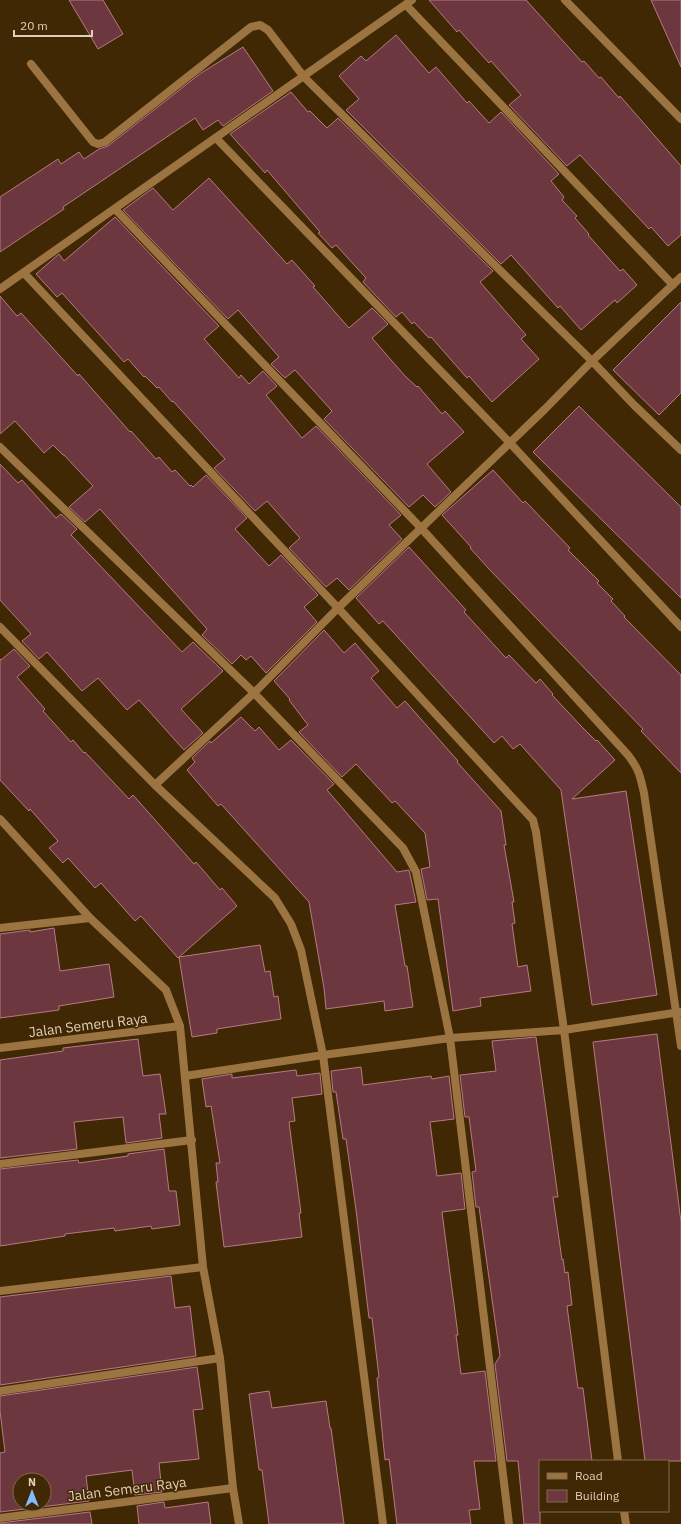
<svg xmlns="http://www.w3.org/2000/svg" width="681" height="1524" font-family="'IBM Plex Sans',sans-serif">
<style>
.building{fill:#6c373f;stroke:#b67a81;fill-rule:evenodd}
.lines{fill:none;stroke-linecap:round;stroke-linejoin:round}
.street{stroke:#9c7441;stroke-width:8}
.labels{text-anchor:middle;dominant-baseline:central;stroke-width:3;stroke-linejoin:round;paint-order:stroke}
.street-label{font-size:14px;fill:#e1ceb7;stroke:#402804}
</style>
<rect width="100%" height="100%" fill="#402804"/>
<path class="building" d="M69,0h34l20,34 -25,15z
M429,0h97l56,62 2,-1 15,17 2,-1 18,21 1,-2 61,70v69l-13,11 -17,-19 -2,2 -69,-74 -13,11 -58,-61 12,-10 -30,-34 -2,2 -30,-33 -2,2z
M651,0h30v67z
M396,35l33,38 7,-6 31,36 2,-2 20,22 12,-11 58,62 -8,7 13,16 -2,3 15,16 -2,2 14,16 -1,1 32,36 3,-2 14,16 -20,18 -2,-3 -34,30 -21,-24 -2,2 -47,-53 -10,9 -155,-154 13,-11 -20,-23 22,-20 5,5z
M243,47l30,44 -50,35 -5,-6 -15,10 -8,-12 -132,89 1,2 -64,43v-55l58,-38 3,5 18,-12 5,7 15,-10 9,-3 93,-73z
M291,92l17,20 2,-1 17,17 11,-10 155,153 -13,11 46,53 -5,4 18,20 -47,43 -23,-26 -2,2 -36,-41 -2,1 -15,-16 -2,2 -10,-12 -6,5 -33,-35 3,-4 -30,-33 -4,3 -14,-15 2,-1 -53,-62 -2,3 -35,-39z
M209,178l78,86 5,-4 23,26 -2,1 36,41 23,-20 16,16 -16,14 33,38 12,11 1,-1 24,28 3,-3 19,21 -37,32 24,28 -16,15 -12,-12 -14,12 -85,-88 8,-8 -37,-41 -10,8 -14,-14 8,-7 -41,-47 -10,9 -105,-109 30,-22 20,22z
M115,217l104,109 -15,13 35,39 2,-3 8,9 14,-13 14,15 -11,9 36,43 14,-12 85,89 -12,10 13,14 -53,51 -12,-12 -11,9 -37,-39 11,-10 -33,-37 -12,10 -41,-43 11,-9 -52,-58 -1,1 -13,-15 -2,1 -12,-12 -1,1 -16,-18 -4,3 -62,-69 -5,4 -21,-23 23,-20 5,7z
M0,296l17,20 4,-3 57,63 1,-2 51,58 1,-1 25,28 3,-2 13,15 3,-2 15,16 1,-1 2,2 13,-12 41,43 -12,11 34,37 12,-11 37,40 -14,12 13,15 -51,51 -15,-17 -5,4 -5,-5 -9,9 -30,-29 5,-6 -107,-120 -15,13 -16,-15 24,-21 -29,-31h-1l-10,-10 -9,8 -29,-32 -15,13z
M681,302v91l-22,22 -46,-45z
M579,406l102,101v91l-148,-146z
M0,464l18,19 4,-3 34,38 5,-4 16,15 -6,6 111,117 11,-10 30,29 -42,38 22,24 -19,17 -45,-50 -12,10 -29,-32 -16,13 -35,-39 -8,7 -17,-18 9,-7 -31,-34z
M493,470l30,33 2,-2 45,47 -2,2 31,31 -2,2 16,16 -2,2 14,15 -1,1 57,58v98l-40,-42 2,-2 -154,-160 -19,-21 1,-1 -29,-32z
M409,547l57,63 -2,2 42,46 3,-3 27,28 4,-4 13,15 -1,1 29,31 15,15 1,-1 18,20 -43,39 54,-8 31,204 -65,10 -31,-215 -41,-46 -7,5 -11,-13 -8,7 -111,-122 -4,3 -23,-26z
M324,630l20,23 11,-10 24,28 -8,7 26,30 8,-7 53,60 -1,1 44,49 5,34h-2l10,57h-2l3,21 -3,1 6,43 9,-2 4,26 -51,7 1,8 -28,5 -15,-112 -11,1 -6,-31 9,-2 -5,-34 -30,-32 -3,2 -36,-39 -14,13 -43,-45 9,-7 -19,-25 1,-1 -16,-18z
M14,649l16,17 -13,11 28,32 -2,2 28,31 2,-2 11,13 1,-1 44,47 4,-4 61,69 2,-2 24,28 2,-2 15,18 -59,52 -37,-42 -6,5 -34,-38 -6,5 -27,-30 -5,5 -14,-15 9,-7 -28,-32 -1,2 -29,-31v-121l1,1z
M241,717l14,14 4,-4 20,23 12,-10 43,44 -7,6 70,82 12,-2 7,32 -21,3 10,61h2l6,41 -28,4 -1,-10 -58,8 -2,-21 -15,-86 -88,-98 -3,2 -31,-36 8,-8 -3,-4 18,-17 1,2z
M54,928l6,43 49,-7 5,33 -55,9v4l-59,8v-84l30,-4v2z
M260,945l5,27 5,-1 4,26 4,-1 3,23 -64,10v4l-25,4 -13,-80z
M657,1034l24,188v239h-36l-52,-419z
M536,1037l22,160h-5l9,63 1,-1 2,14 3,-1 4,33 -5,1 11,82h5l9,73h-52v63h-16l-6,-63h-11l-12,-97 5,-8 -21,-149h-3l-4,-35 4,-1 -7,-54h-4l-5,-42 36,-4 -4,-30z
M138,1039l5,37 17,-2 6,40h-7l3,24 -36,5 -3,-26 -49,5 3,27 -77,9v-98l63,-9v-3z
M361,1067l2,18 68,-9 1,3 17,-3 5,43 -24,3 7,54 24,-3 4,36 -23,3 16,123h-2l5,39 24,-3 11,90h-22l6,48 -11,1 2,14h-74l-8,-65 -4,1 -2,-19 -6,-63 2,-1 -7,-59h-3l-13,-108 -10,-71h-3l-7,-47h-3l-2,-21z
M296,1070l1,6 23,-3 2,21 -30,4 3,23 -6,1 12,91h-2l3,24 -78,10 -8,-65h2l-2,-19h4l-9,-57 -5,1 -4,-28 30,-5v4z
M164,1149l5,42h7l4,34 -28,4 -1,-3 -36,5 -1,-3 -49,6v2l-65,10v-77l78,-9 1,3 49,-7v-2z
M171,1276l4,32 15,-2 6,50 -196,29v-88z
M197,1367l6,42 -10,1 6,49 -40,4 3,29 -27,3 -3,-25 -46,6 3,25 -89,11v-59l5,-1 -5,-41v-15zM20,1480h24v24h-24z
M269,1391l3,17 54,-7 4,27h1l13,96h-75l-7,-54h-3l-10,-76z
M164,1502l1,6 43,-6 3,22h-72l-2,-18z
M90,1512l2,12h-92v-1z"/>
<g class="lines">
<path class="street" d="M565,0l116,119
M406,5l267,280
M31,64l62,78 5,2 7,-2 146,-115 9,-2 8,5 36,47 288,284 42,44 47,45
M216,138l294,305 171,184
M115,209l306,319 207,227c11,14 12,21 16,38l37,253
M24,273l314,335 195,212 3,12 28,198 54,431
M0,289l412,-289
M0,447l254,246 149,155 13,24 34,166 59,486
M0,627l155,158 120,113 16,26 10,26 22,105 60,469
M155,785l99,-92 84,-85 207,-199 47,-48 89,-84
M0,819l90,99 76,72 14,36 23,241 17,91 13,130 6,36
M0,928l90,-10
M0,1048l180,-22
M185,1076l138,-21 127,-17 114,-8 116,-18
M0,1164l192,-24
M0,1291l203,-24
M0,1391l220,-33
M624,1511l2,13
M0,1518l233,-30"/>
</g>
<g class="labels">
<g class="street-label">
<text transform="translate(88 1025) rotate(-7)">Jalan Semeru Raya</text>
<text transform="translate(127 1489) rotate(-7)">Jalan Semeru Raya</text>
</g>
</g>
<rect x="539" y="1460" width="130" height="52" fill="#402804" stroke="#806a4c"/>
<rect x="547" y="1473" width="20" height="6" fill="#9c7441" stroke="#806a4c"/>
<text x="575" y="1480" font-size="12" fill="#e1ceb7">Road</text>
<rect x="547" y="1490" width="20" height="12" fill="#6c373f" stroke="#806a4c"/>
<text x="575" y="1500" font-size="12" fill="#e1ceb7">Building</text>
<g transform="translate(32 1492)"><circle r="19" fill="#402804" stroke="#806a4c"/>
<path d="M0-3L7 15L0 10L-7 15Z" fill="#83bcfb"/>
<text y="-6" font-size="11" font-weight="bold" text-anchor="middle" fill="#e1ceb7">N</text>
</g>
<path d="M14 30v6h78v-6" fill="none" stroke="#e1ceb7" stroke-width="2"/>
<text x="20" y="30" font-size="12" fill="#e1ceb7" stroke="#402804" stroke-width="3" paint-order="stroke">20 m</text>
</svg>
